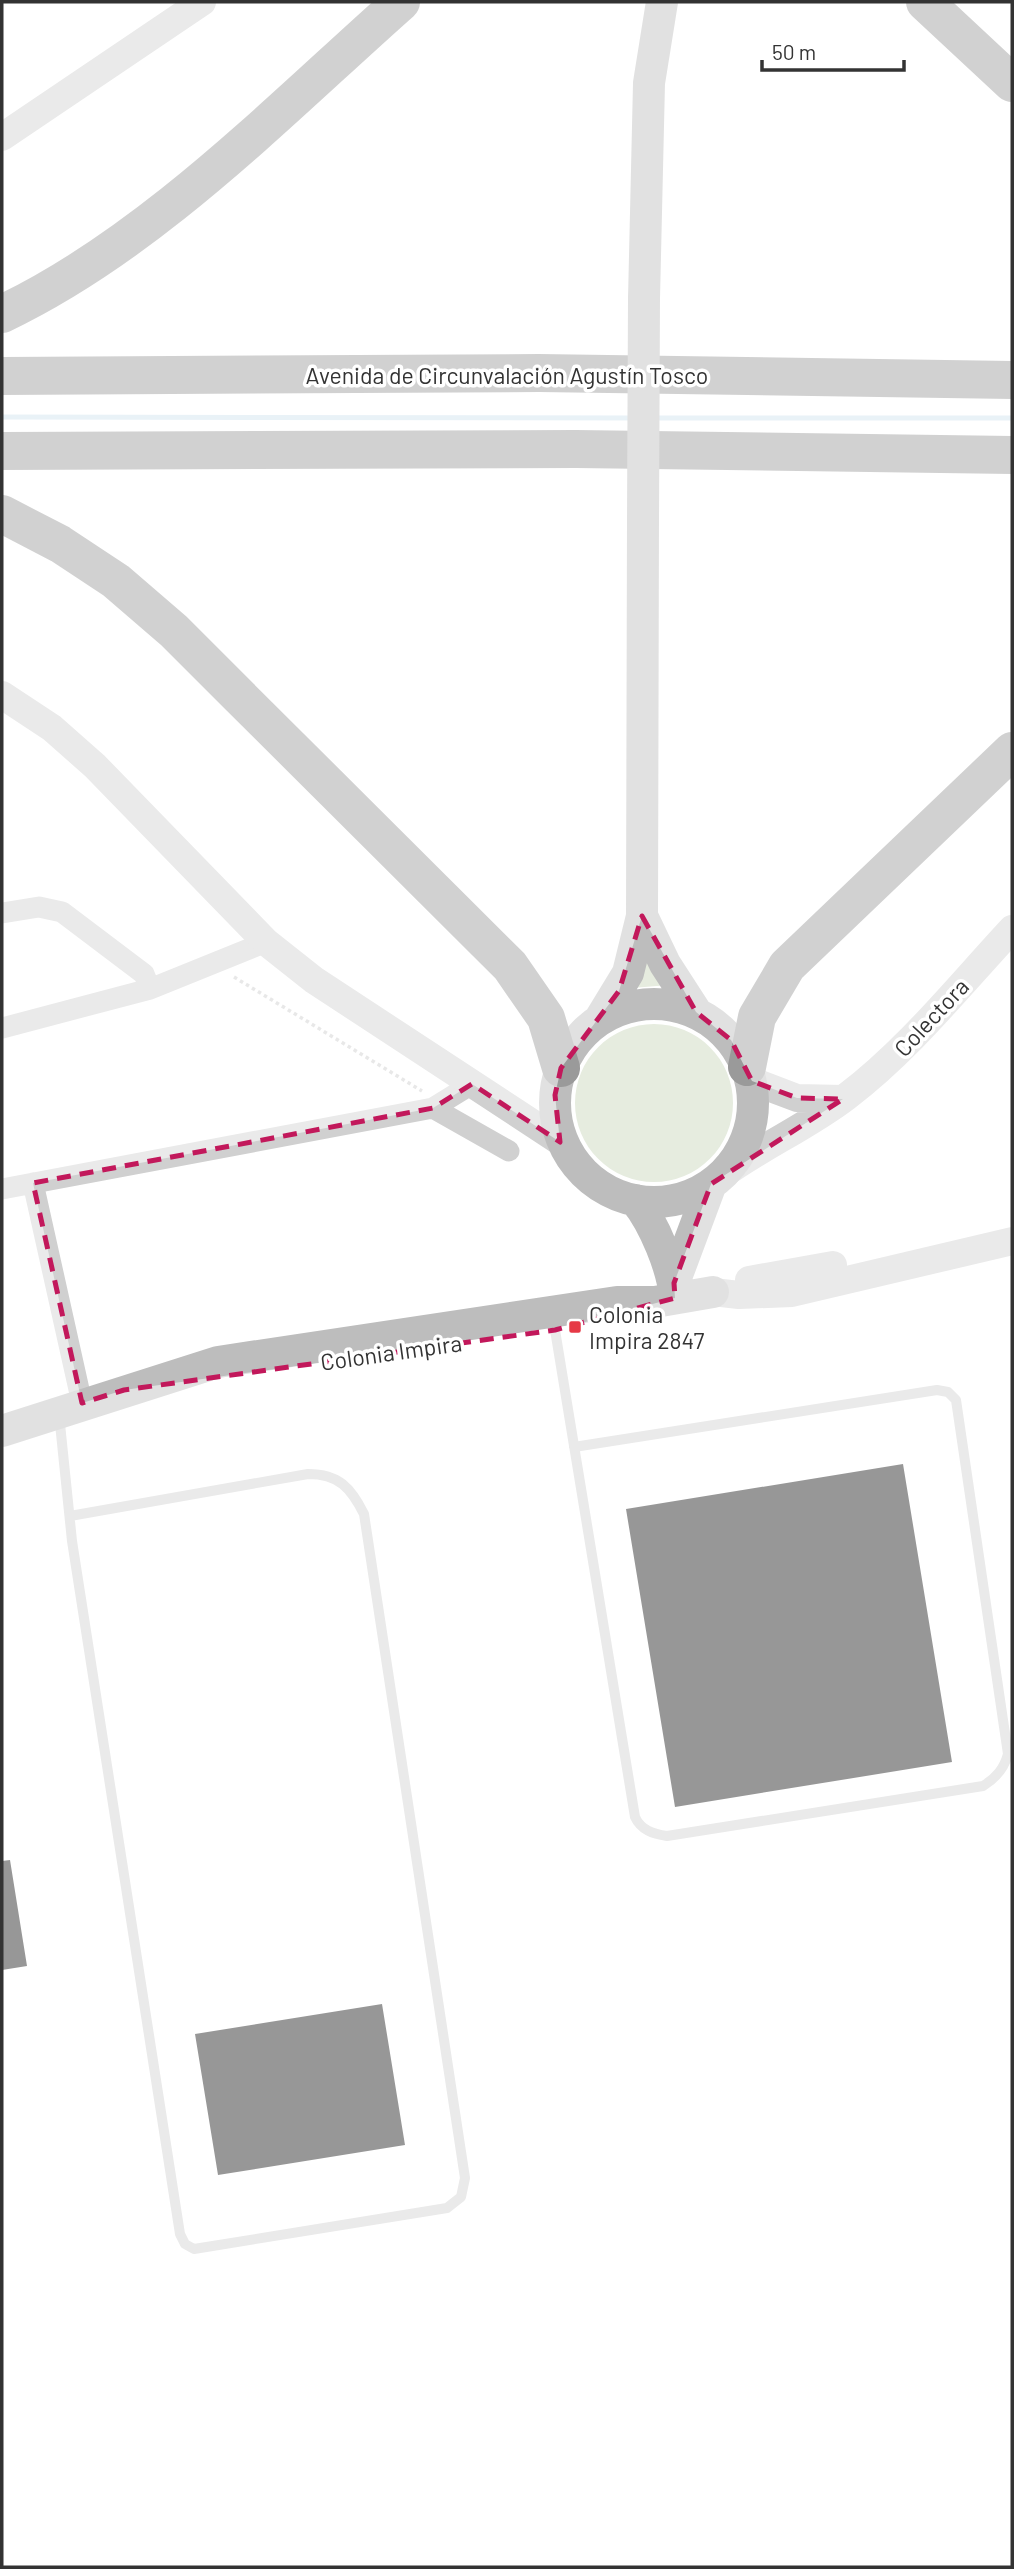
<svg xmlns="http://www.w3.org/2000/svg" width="1014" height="2569" font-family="Barlow,sans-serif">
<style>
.green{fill:#e6ecdf}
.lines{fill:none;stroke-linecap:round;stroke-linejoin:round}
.stream{stroke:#cfe2ee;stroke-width:5}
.building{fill:#1a1a1a}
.path{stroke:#cdcdcd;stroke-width:3.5;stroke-dasharray:3.5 3.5;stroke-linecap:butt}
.service{stroke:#d0d0d0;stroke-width:10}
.minor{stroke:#d0d0d0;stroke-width:21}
.tertiary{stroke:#d0d0d0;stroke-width:28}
.secondary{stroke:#bdbdbd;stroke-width:32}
.motorway{stroke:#9a9a9a;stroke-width:38}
.secondary-bridge{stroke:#bdbdbd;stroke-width:32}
.marked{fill:none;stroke:#c2185b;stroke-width:5;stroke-dasharray:14 9;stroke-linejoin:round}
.poi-dot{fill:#e63946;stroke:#fff;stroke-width:2.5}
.labels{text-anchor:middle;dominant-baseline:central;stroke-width:7;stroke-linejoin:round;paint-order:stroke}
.street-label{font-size:23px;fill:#333;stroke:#fff}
.poi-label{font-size:23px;fill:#333;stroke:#fff;text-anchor:start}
</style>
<rect width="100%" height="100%" fill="#fff"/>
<path class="green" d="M644,946l25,39 -37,3z
M575 1103a79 79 0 1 1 158 0a79 79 0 1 1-158 0Z"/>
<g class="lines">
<path class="stream" d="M2,417l633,1
M655,418h357"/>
</g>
<path class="building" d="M903,1464l49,298 -277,45 -49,-298z
M10,1860l17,106 -25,4v-109z
M382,2004l23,141 -187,30 -23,-141z"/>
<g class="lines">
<path class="path" d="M234,977l188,114"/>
<path class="service" d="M555,1330l80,487c6,13 18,17 32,19l316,-50c13,-8 21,-17 25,-32l-52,-354 -8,-8 -11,-2 -363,57
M59,1414l13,127 108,693 5,10 9,5 253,-41 14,-11 4,-19 -101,-664c-13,-26 -25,-40 -56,-40l-238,42"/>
<path class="minor" d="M2,913l37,-6 23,5 82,62 6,15
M2,1028l148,-39 116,-47
M433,1108l76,43
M33,1183l49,220
M2,1189l431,-81 39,-24"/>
<path class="tertiary" d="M2,137l200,-135
M2,695l50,33 43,38 171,176 48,38 250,164
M752,1081l45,17 46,1
M724,1174c39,-28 84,-48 122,-77 63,-48 112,-110 166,-168
M749,1280l84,-15
M713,1292l26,3 53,-2 220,-52"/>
<path class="secondary" d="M644,299l5,-216 13,-81
M642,916l23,48 31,48
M555 1103a99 99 0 1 1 198 0a99 99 0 1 1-198 0Z
M600,1019l28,-46 14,-57 1,-396
M635,1200c19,23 38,69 40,98
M674,1283l37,-99
M2,1431l216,-69 399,-60h38l58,-10"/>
<path class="motorway" d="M925,2l87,81
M2,314c149,-71 276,-203 399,-312
M2,376l537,-3 473,7
M2,451l574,-2 436,6
M2,514l58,30 56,37 58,50 66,66 270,269 36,52 15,50
M747,1067l10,-50 30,-51 225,-215"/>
<path class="secondary-bridge" d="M643,520l1,-221"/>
</g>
<path d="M0 0H1014V2569H0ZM642,916l54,96 35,28 21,41 45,17 46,1 -132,85 -37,99 1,15 -120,32 -431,60 -42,13 -49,-220 400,-75 39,-24 88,58 -5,-47 6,-27 58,-77z" fill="#fff" fill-opacity=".55" fill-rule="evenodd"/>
<path class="marked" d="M642,916l54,96 35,28 21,41 45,17 46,1 -132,85 -37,99 1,15 -120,32 -431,60 -42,13 -49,-220 400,-75 39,-24 88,58 -5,-47 6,-27 58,-77z"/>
<rect class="poi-dot" x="568" y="1320" width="14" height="14" rx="3.5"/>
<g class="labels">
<g class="street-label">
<text x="507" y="375">Avenida de Circunvalación Agustín Tosco</text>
<text transform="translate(931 1017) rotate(-47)">Colectora</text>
<text transform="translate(391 1352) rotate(-8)">Colonia Impira</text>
</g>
<g class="poi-label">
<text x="589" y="1314">Colonia<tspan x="589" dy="26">Impira 2847</tspan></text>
</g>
</g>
<rect width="1014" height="2569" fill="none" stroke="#333333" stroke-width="7"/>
<path d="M762 60v10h142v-10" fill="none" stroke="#333333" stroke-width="3.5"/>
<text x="772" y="60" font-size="21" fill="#333333" stroke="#ffffff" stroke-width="5" paint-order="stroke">50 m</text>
</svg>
